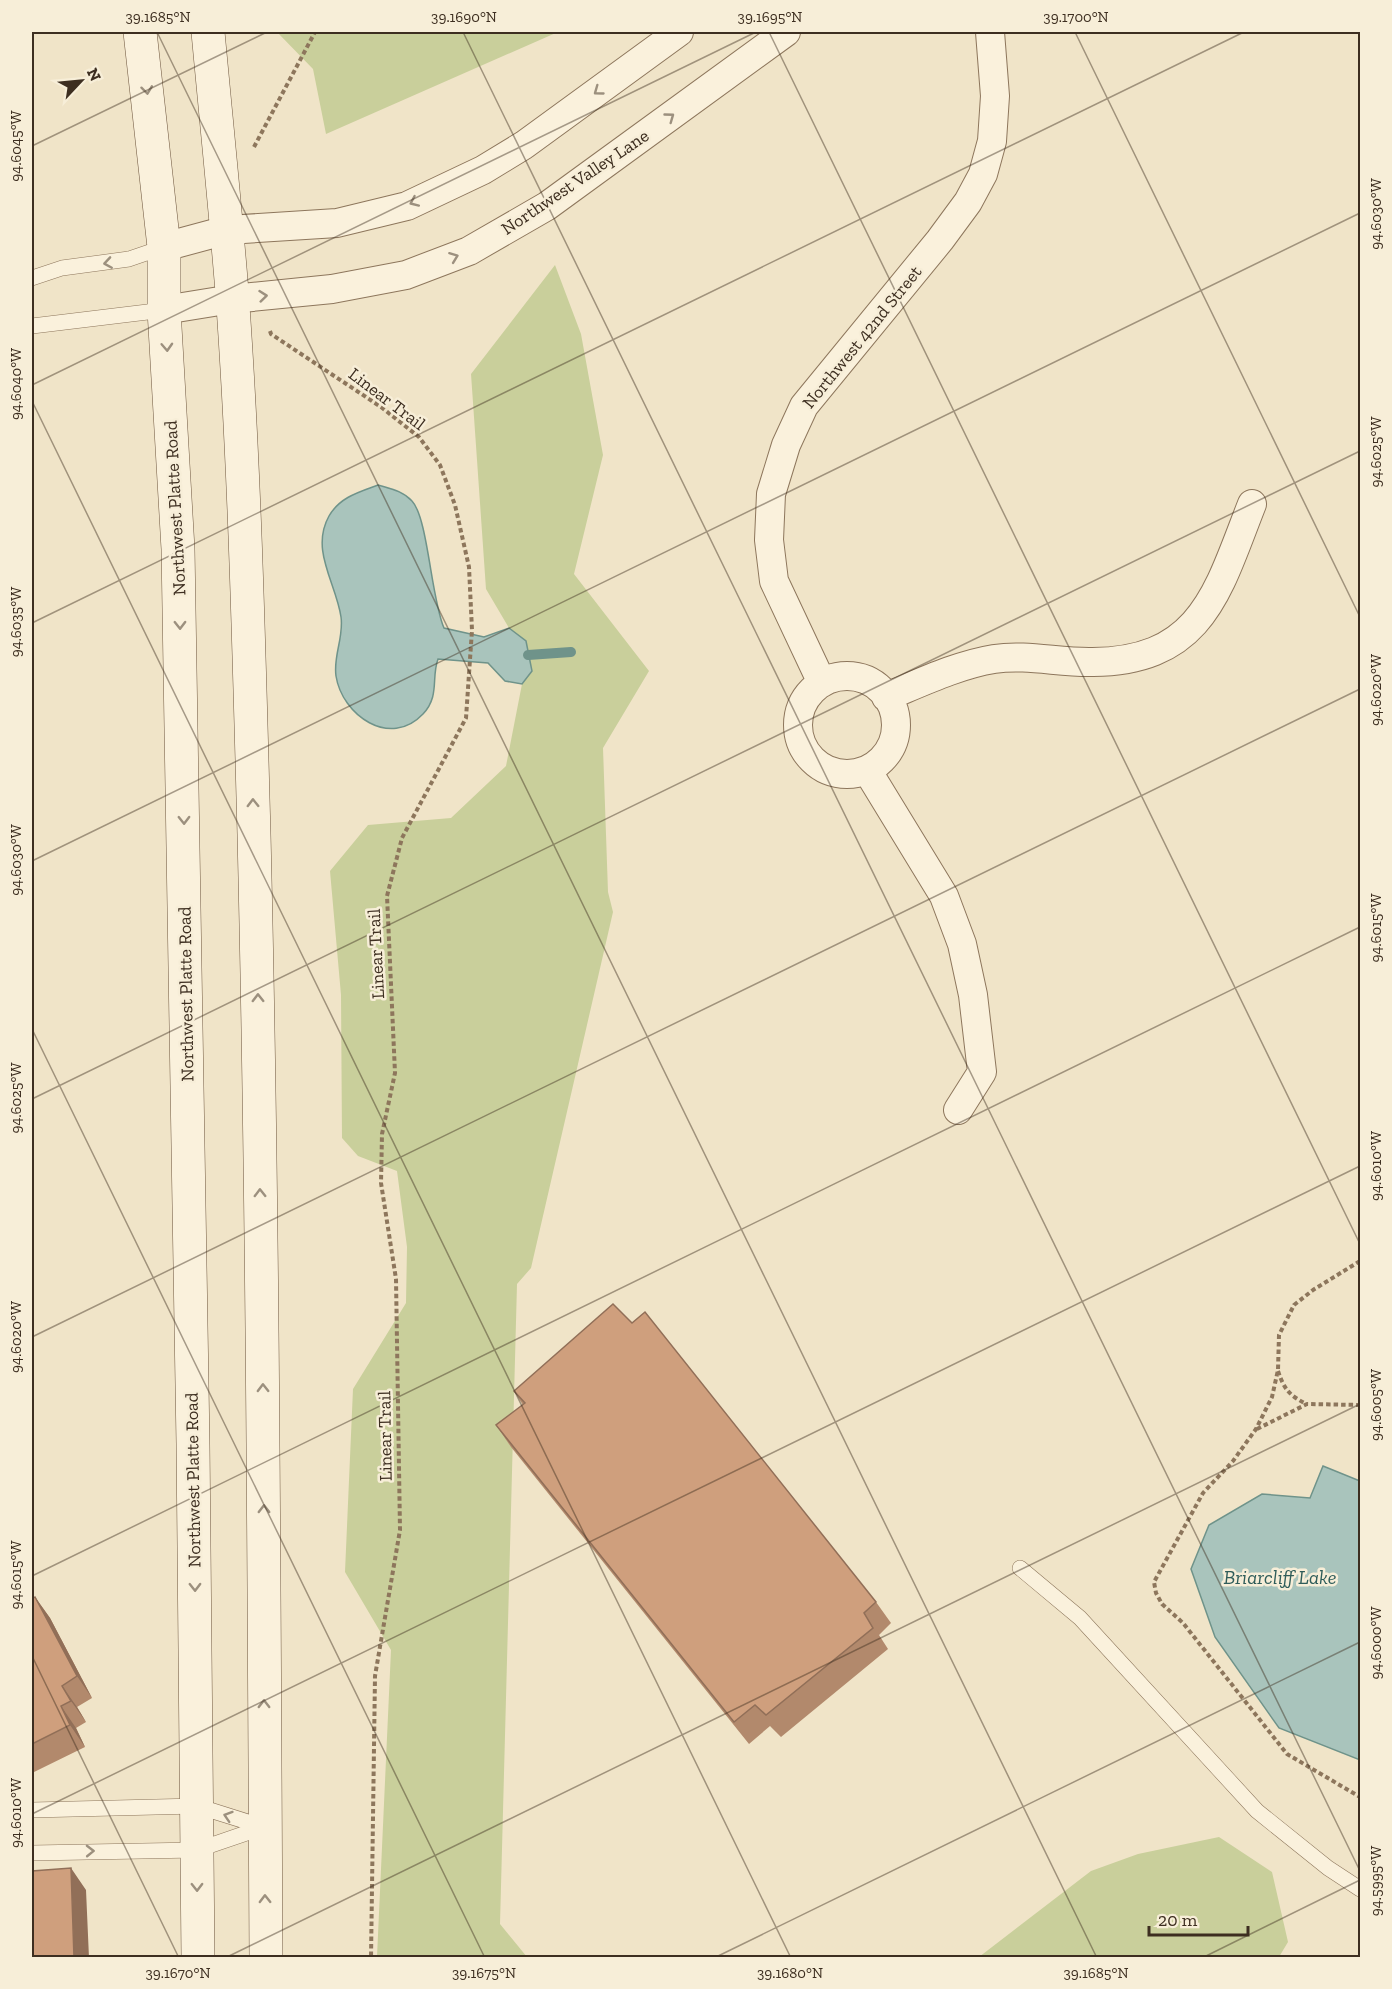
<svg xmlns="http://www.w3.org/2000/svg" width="1392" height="1989" font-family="'Zilla Slab',serif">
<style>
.green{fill:#c9cf9b}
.water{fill:#a9c4bc;stroke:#6f938a;stroke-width:1.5}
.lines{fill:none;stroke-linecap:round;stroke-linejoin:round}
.stream{stroke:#6f938a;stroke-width:10}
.service-casing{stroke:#8d765c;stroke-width:16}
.minor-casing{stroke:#8d765c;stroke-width:30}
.secondary-casing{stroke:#6f573f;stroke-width:34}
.path{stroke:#8d765c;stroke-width:4;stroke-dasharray:4.5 3;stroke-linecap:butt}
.service{stroke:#faf1dc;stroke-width:15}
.minor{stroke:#faf1dc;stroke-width:28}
.secondary{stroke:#faf1dc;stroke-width:33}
.wall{fill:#b2896c}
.shaded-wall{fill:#916f58}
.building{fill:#cf9f7d;stroke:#916f58;stroke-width:1.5}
.oneway{stroke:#9c907e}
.ticks{fill:none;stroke:#3d2e20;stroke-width:1.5;stroke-opacity:0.45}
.labels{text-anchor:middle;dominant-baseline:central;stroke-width:5;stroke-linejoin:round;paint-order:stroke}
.street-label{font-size:18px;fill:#3d2e20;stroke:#f7eed8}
.water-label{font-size:20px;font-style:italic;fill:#2f5d5a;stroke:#f7eed8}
.neatline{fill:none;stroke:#3d2e20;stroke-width:2}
.ticks-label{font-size:15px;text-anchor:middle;fill:#3d2e20}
</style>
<rect width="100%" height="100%" fill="#f0e4c8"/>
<path class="green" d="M277,32h281l-232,102 -13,-65z
M555,265l26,69 22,121 -29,119 75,97 -46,77 5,144 5,20 -82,356 -14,16 -17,640 27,33h-150l14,-307 -46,-78 8,-183 53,-86 1,-56 -10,-76 -39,-15 -16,-18 -1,-143 -11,-124 38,-46 83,-7 55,-52 16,-82 10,-13 -6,-30 -17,-13 -23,-39 -15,-215z
M1219,1837l53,35 16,70 -9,15h-300l112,-86 47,-17z"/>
<path class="water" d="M378,485c13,4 25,6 34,16 16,17 19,97 32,127l40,9 25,-9 17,13 6,30 -10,13 -17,-3 -17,-18 -50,-4c-7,19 2,37 -15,55 -33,35 -81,1 -87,-38 -3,-20 8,-39 5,-59 -5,-34 -31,-67 -12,-101 11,-19 30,-24 49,-31z
M1323,1466l37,15v279l-81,-32 -64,-91 -24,-68 18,-44 53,-31 48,4z"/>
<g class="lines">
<path class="stream" d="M528,655l43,-3"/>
<defs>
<path id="service" d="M32,278l30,-10 67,-9 35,-12
M32,326l132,-16
M1020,1568l60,50 177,193 71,57 32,21
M32,1810l165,-4 67,21 -67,23 -165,3"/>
<path id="minor" d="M164,247l63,-17 110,-7 70,-17 76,-36 41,-25 155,-113
M164,310l68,-11 100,-10 74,-14 63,-24 78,-45 239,-174
M798 725a49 49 0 1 1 98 0a49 49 0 1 1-98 0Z
M822,683l-48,-102 -5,-41 2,-46 15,-49 18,-39 136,-166 28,-38 15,-28 9,-33 3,-45 -5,-64
M886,697c34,-14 71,-32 108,-38 33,-5 66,4 99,3 110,-1 125,-72 159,-158
M867,770l77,126 18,48 11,51 9,77 -24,38"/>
<path id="secondary" d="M140,32l24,215v63l14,239 15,895 5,514
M208,32c8,86 17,173 24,260 13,180 17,361 22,542 9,374 10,749 12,1124"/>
</defs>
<use href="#service" class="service-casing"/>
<use href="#minor" class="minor-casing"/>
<use href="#secondary" class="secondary-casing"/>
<path class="path" d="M254,147l61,-115
M270,331l1,3 110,73 38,30 21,28 15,40 14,62 3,63 -6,88 -64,120 -15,58 8,177 -13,61 -1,49 15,96 4,251 -25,146 -4,282
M1360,1261l-47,29 -19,15 -15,30 -1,35 -6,27 -16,32 -23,32 -30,32 -49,89 2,11 6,11 21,19 104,131 73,43
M1278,1371c6,18 11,24 28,33
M1257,1429l50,-25 53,1"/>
<use href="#service" class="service"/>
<use href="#minor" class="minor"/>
<use href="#secondary" class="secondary"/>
</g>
<path class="wall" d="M514,1391l362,211 15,21 -12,12 9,14 -107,88 -11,-11 -21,18 -238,-297 -15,-22 27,-20z
M35,1597l15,21 42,80 -15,9 9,15 -10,6 9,19 -53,26v-174z"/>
<path class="shaded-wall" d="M35,1597l15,21 42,80 -15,-22z
M62,1686l15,21 9,15 -15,-21z
M61,1706l15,22 9,19 -15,-22z
M71,1868l15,22 3,68h-15z"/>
<path class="building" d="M613,1304l19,19 13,-11 231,290 -12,11 9,15 -107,87 -11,-10 -21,17 -238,-297 29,-22 -11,-12z
M35,1597l42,79 -15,10 9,15 -10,5 9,19 -38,19v-145z
M71,1868l3,90h-42v-87z"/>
<defs><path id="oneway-chevron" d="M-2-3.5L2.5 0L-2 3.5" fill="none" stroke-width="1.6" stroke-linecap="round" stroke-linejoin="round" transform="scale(1.5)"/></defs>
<g class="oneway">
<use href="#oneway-chevron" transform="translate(147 90) rotate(83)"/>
<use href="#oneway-chevron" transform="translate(598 91) rotate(144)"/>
<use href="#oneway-chevron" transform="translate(670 117) rotate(-36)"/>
<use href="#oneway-chevron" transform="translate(414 202) rotate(156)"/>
<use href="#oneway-chevron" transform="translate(454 257) rotate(-21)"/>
<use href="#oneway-chevron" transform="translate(108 263) rotate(171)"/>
<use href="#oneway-chevron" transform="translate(263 296) rotate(-6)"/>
<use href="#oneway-chevron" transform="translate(167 347) rotate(87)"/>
<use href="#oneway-chevron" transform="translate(180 625) rotate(89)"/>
<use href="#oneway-chevron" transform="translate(253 803) rotate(-91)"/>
<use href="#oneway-chevron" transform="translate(184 820) rotate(89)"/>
<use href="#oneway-chevron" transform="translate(258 998) rotate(-91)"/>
<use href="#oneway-chevron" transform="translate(260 1193) rotate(-91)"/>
<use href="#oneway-chevron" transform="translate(263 1388) rotate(-91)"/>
<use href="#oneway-chevron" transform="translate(264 1509) rotate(-90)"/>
<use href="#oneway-chevron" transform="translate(195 1587) rotate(89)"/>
<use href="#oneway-chevron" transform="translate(264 1704) rotate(-90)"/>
<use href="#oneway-chevron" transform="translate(228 1816) rotate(-162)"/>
<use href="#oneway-chevron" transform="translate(90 1851) rotate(-1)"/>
<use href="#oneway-chevron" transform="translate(197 1887) rotate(89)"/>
<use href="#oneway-chevron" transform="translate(265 1899) rotate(-91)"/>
</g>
<path class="ticks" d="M157,32l940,1926M463,32l897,1839M769,32l591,1212M1075,32l285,585M32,146l235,-114M32,385l724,-353M32,401l759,1557M32,623l1212,-591M32,861l1328,-648M32,1029l453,929M32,1099l1328,-648M32,1337l1328,-648M32,1576l1328,-649M32,1656l147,302M32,1814l1328,-648M225,1958l1135,-554M714,1958l646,-316M1202,1958l158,-78"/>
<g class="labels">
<g class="street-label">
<text transform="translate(575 182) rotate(-34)">Northwest Valley Lane</text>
<text transform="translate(862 337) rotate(-51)">Northwest 42nd Street</text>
<text transform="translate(387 399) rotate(37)">Linear Trail</text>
<text transform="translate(175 508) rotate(-93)">Northwest Platte Road</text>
<text transform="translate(376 954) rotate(-93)">Linear Trail</text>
<text transform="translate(186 994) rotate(-91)">Northwest Platte Road</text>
<text transform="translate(385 1436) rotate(-91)">Linear Trail</text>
<text transform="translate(193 1480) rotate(-91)">Northwest Platte Road</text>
</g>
<g class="water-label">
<text x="1280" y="1577">Briarcliff Lake</text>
</g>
</g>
<rect width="1392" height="1989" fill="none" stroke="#f7eed8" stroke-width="66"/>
<g transform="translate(81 81) rotate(64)" stroke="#f7eed8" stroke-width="4.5" paint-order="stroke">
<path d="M0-4.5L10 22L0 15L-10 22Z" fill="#3d2e20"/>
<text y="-9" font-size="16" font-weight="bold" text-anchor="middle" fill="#3d2e20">N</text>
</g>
<path d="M1149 1926v9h99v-9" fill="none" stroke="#3d2e20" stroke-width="3"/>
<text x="1158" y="1926" font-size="18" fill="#3d2e20" stroke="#f7eed8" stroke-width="4.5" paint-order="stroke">20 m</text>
<rect x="33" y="33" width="1326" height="1923" class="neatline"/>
<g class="ticks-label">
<text x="158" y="22">39.1685°N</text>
<text x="464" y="22">39.1690°N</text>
<text x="770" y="22">39.1695°N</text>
<text x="1076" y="22">39.1700°N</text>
<text transform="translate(16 146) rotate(-90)" y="5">94.6045°W</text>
<text transform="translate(1376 214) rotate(-90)" y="5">94.6030°W</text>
<text transform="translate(16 384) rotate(-90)" y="5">94.6040°W</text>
<text transform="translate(1376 452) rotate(-90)" y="5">94.6025°W</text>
<text transform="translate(16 622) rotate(-90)" y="5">94.6035°W</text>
<text transform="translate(1376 690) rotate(-90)" y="5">94.6020°W</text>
<text transform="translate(16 860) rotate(-90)" y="5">94.6030°W</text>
<text transform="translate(1376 928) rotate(-90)" y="5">94.6015°W</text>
<text transform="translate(16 1098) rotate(-90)" y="5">94.6025°W</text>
<text transform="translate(1376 1166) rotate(-90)" y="5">94.6010°W</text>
<text transform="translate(16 1337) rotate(-90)" y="5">94.6020°W</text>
<text transform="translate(1376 1405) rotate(-90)" y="5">94.6005°W</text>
<text transform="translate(16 1575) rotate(-90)" y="5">94.6015°W</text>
<text transform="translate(1376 1643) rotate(-90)" y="5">94.6000°W</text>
<text transform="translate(16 1813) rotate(-90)" y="5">94.6010°W</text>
<text transform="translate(1376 1881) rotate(-90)" y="5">94.5995°W</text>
<text x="178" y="1978">39.1670°N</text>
<text x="484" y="1978">39.1675°N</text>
<text x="790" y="1978">39.1680°N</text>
<text x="1096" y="1978">39.1685°N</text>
</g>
</svg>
